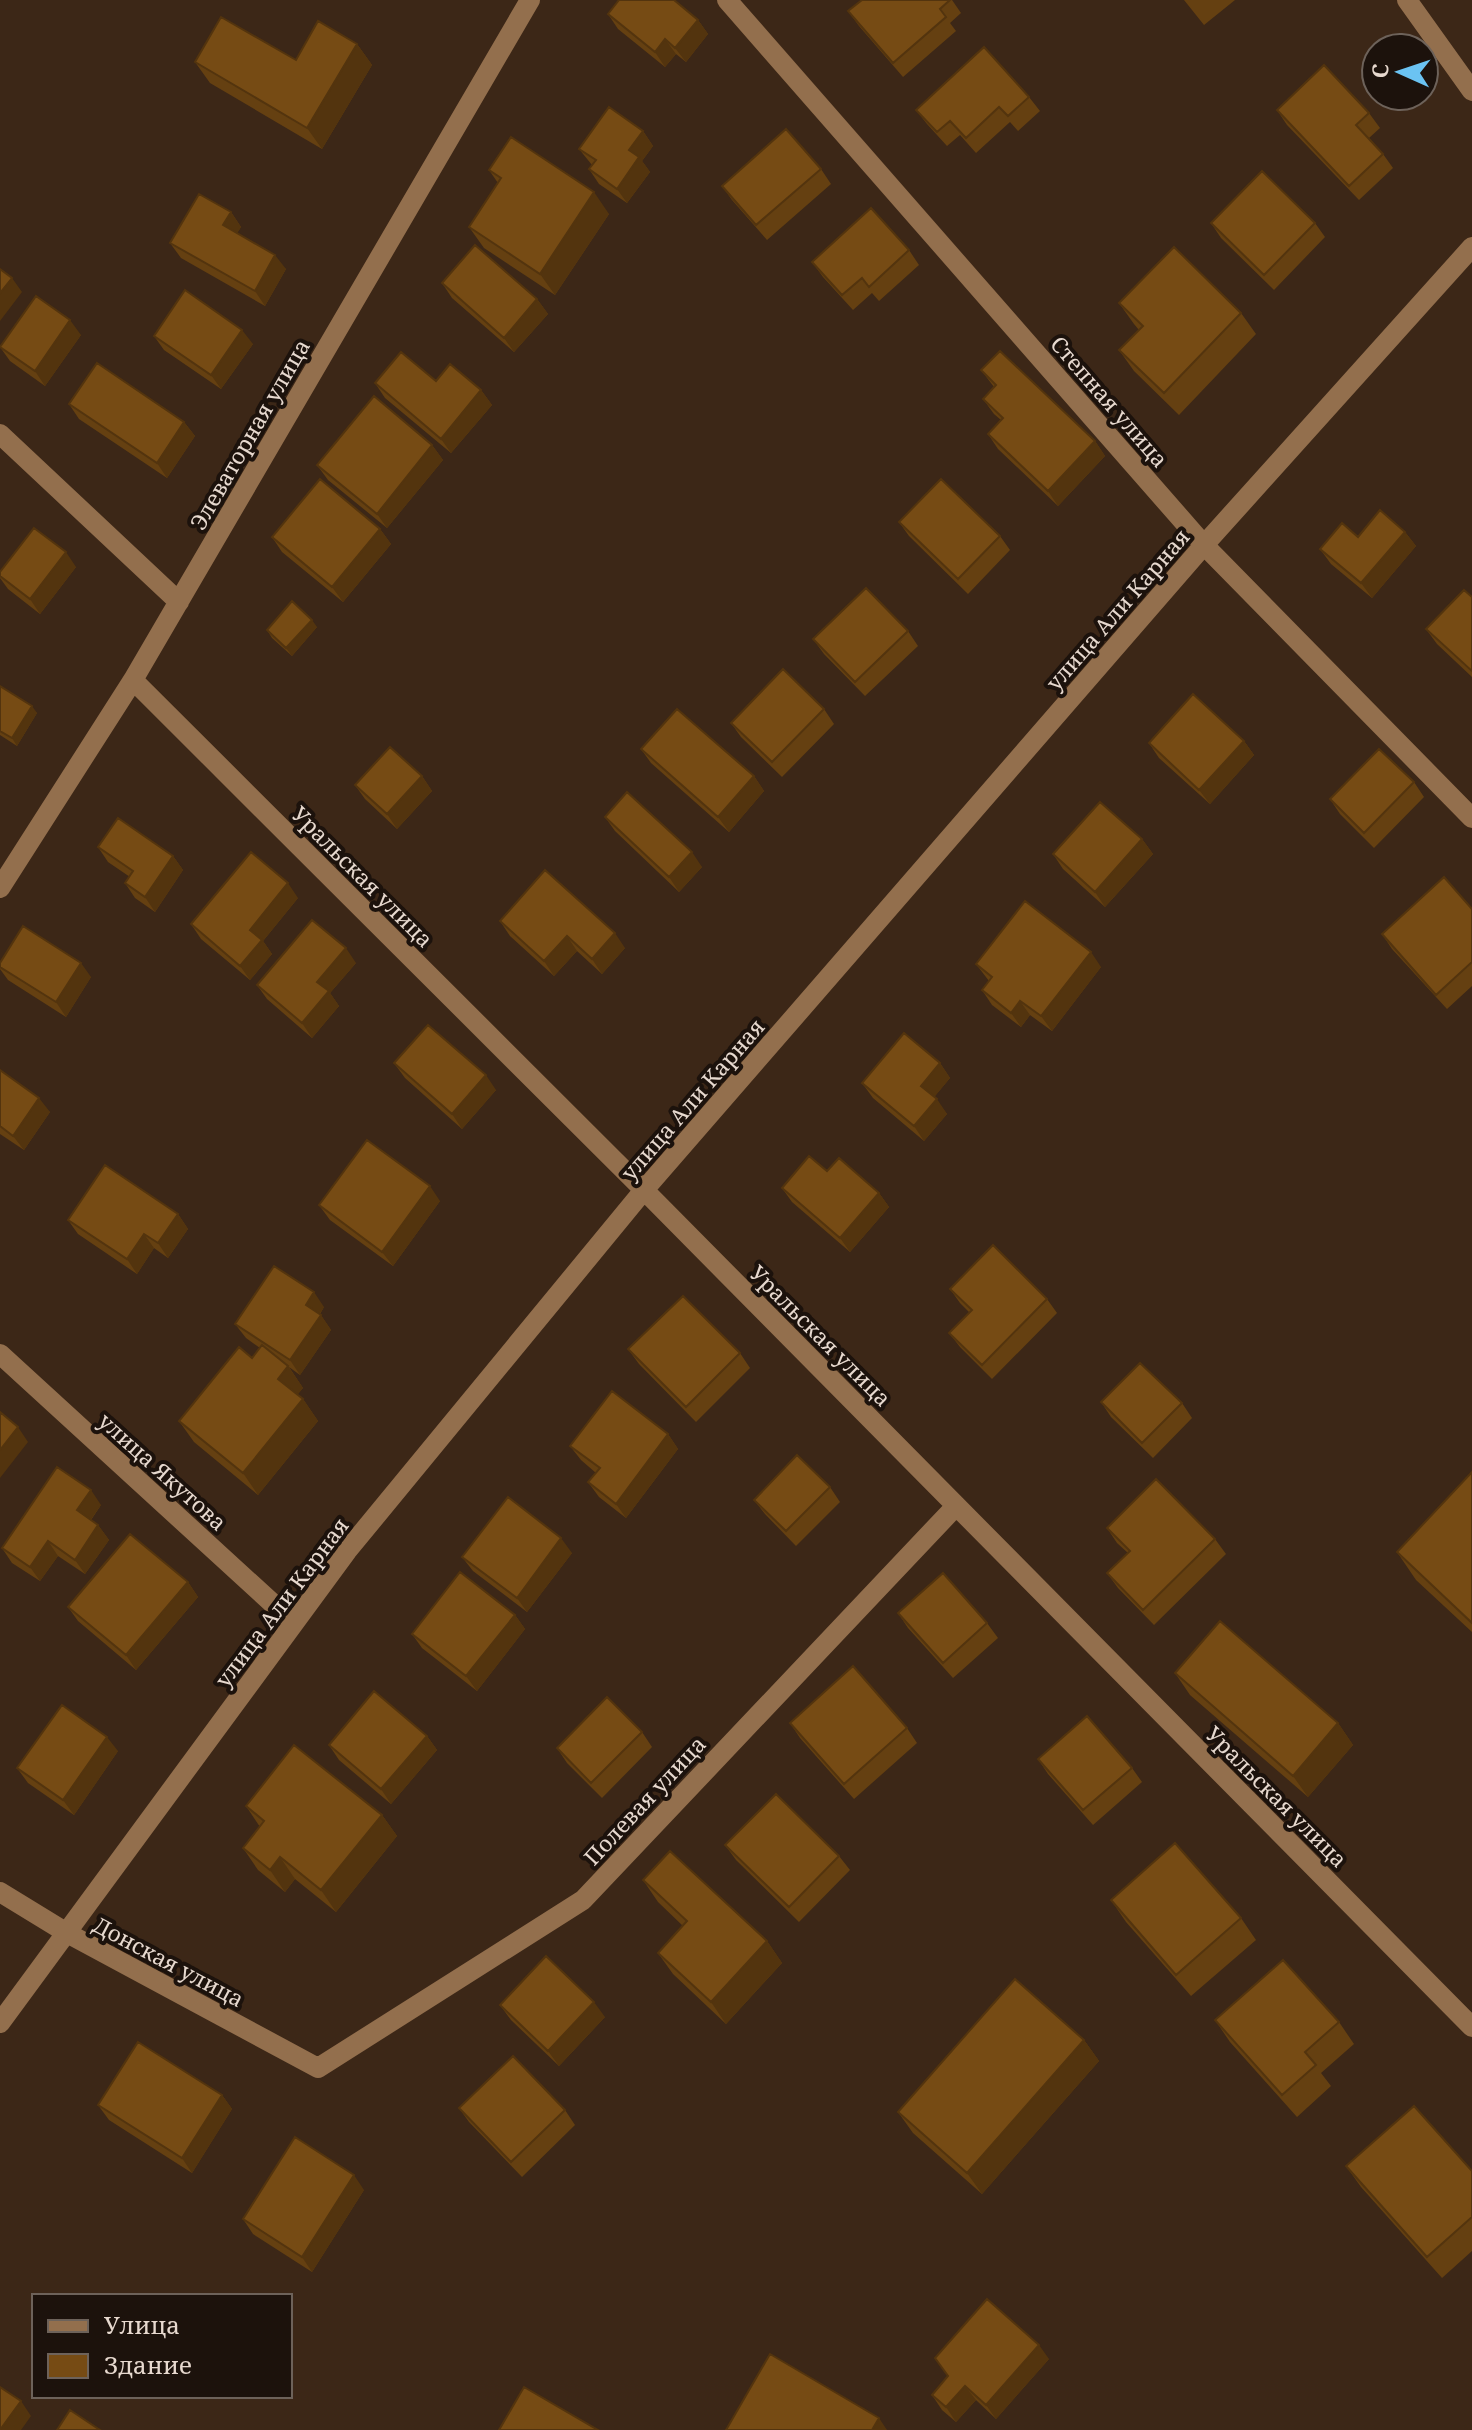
<svg xmlns="http://www.w3.org/2000/svg" width="1472" height="2430" font-family="'Noto Serif',serif">
<style>
.lines{fill:none;stroke-linecap:round;stroke-linejoin:round}
.minor{stroke:#936f4d;stroke-width:20}
.wall{fill:#654011}
.shaded-wall{fill:#53340e}
.building{fill:#764b14;stroke:#53340e;stroke-width:2}
.labels{text-anchor:middle;dominant-baseline:central;stroke-width:8;stroke-linejoin:round;paint-order:stroke}
.street-label{font-size:22px;fill:#e7d9cf;stroke:#1c120c}
</style>
<rect width="100%" height="100%" fill="#3c2717"/>
<g class="lines">
<path class="minor" d="M727,0l477,545 268,273
M1407,0l65,91
M0,434l179,168
M133,680l511,510 828,837
M0,888l133,-208 397,-680
M0,1354l294,269
M0,1892l67,41 251,135 265,-168 373,-394
M0,2023l347,-472 297,-361 560,-645 268,-298"/>
</g>
<path class="wall" d="M862,0h90l9,13 -11,10 6,8 -53,46 -44,-51 -11,-15z
M1184,0h51l-31,25z
M608,14l90,6 10,14 -22,28 -10,-8 -11,13 -47,-38z
M357,44l15,21 -50,84 -112,-66 -15,-21 101,-2z
M1029,97l11,14 -22,20 -8,-9 -34,31 -16,-18 -13,11 -20,-22 -11,-14z
M1277,110l92,3 11,15 -11,10 14,16 10,14 -34,32 -72,-75z
M643,131l10,15 -11,15 8,11 -23,31 -28,-19 -10,-15 3,-4 -13,-16z
M821,169l10,15 -64,56 -35,-40 -10,-14z
M489,170l120,44 -54,81 -71,-47 -15,-21 29,-44z
M231,212l10,15 -4,6 49,36 -21,37 -84,-48 -11,-15z
M1211,223h104l10,14 -51,53 -53,-52z
M909,250l10,15 -40,36 -7,-8 -19,17 -30,-33 -11,-15z
M442,283l95,16 11,15 -34,38 -62,-54z
M1119,303l122,10 15,21 -77,81 -45,-44 -15,-21 20,-20 -5,-6z
M81,335l-36,51 -35,-25 -10,-14z
M154,336l99,8 -32,45 -57,-39z
M981,370l114,71 10,15 -47,50 -60,-57 -10,-15 13,-14 -7,-6 -11,-15 11,-12z
M375,383l106,7 11,15 -41,48 -66,-55z
M69,404l115,18 11,14 -28,42 -88,-59z
M432,445l11,15 -56,68 -59,-48 -11,-15z
M899,522l101,14 10,14 -42,44 -59,-58z
M380,529l11,15 -48,58 -61,-50 -10,-15z
M1405,532l11,14 -44,52 -41,-34 -11,-15z
M76,567l-36,47 -32,-25 -8,-11v-6z
M1472,597v80l-35,-33 -11,-15z
M317,627l-25,29 -20,-18 -5,-8z
M908,631l10,15 -53,50 -41,-42 -11,-15z
M0,686l37,27 -20,33 -17,-11z
M824,709l10,15 -52,53 -41,-40 -10,-14z
M1244,741l10,14 -44,49 -51,-46 -10,-15z
M641,749l113,27 10,15 -35,41 -78,-69z
M422,776l10,15 -35,38 -32,-30 -10,-14z
M1414,782l10,15 -50,51 -34,-34 -10,-15z
M605,817l97,50 -23,25 -64,-61z
M1142,839l11,15 -48,53 -42,-38 -10,-15z
M98,847l75,9 10,14 -28,42 -20,-14 -10,-15 5,-6 -22,-15z
M298,898l-35,43 9,13 -22,26 -49,-41 -10,-15z
M1472,909v77l-25,23 -55,-60 -10,-15z
M500,921l125,27 -23,26 -25,-23 -23,25 -44,-40z
M0,963l91,14 -25,40 -58,-37 -8,-11z
M356,963l-26,30 9,13 -27,32 -45,-39 -10,-14z
M976,964l125,3 -49,64 -22,-16 -9,12 -29,-22 -10,-15 7,-9z
M394,1063l102,27 -34,39 -57,-51z
M940,1063l10,15 -16,19 13,17 -23,27 -51,-43 -11,-15z
M0,1070l50,42 -26,38 -24,-16z
M782,1188l97,5 10,14 -39,45 -58,-50z
M440,1201l-47,65 -63,-46 -11,-15z
M178,1214l10,15 -20,29 -14,-10 -17,26 -59,-40 -10,-14z
M950,1289l97,10 10,14 -65,66 -32,-32 -11,-14 21,-20 -10,-10z
M324,1307l-4,7 11,16 -31,45 -11,-8 14,21 -6,7 6,4 15,22 -60,74 -64,-53 -15,-21 73,-63 8,-10 -14,-10 -11,-14z
M628,1349l112,4 10,15 -54,54 -57,-58z
M1101,1402l81,1 10,15 -39,40 -42,-41z
M668,1434l10,15 -52,69 -27,-21 -11,-15 8,-9 -15,-13 -11,-14z
M1472,1472v160l-56,-52 -19,-28z
M830,1487l10,15 -44,44 -31,-32 -11,-14z
M101,1505l-10,15 7,5 11,15 -24,34 -27,-18 -18,25 -28,-18 -10,-15z
M1107,1528l108,11 11,15 -72,71 -36,-37 -11,-15 21,-20 -11,-10z
M572,1553l-45,59 -54,-41 -11,-14z
M188,1582l10,15 -62,73 -58,-49 -10,-14z
M898,1613l89,10 11,15 -45,40 -45,-50z
M515,1615l10,14 -48,62 -55,-43 -10,-14z
M1175,1673l163,50 15,22 -45,52 -118,-102z
M790,1723l117,5 10,15 -63,56 -54,-61z
M642,1732l10,15 -50,51 -35,-35 -10,-15z
M427,1736l10,14 -46,54 -52,-44 -10,-15z
M118,1751l-44,64 -46,-32 -11,-15z
M1038,1759l94,9 10,14 -49,43 -45,-51z
M246,1806l136,9 15,21 -61,76 -41,-33 -10,13 -27,-22 -15,-22 17,-21z
M725,1845l114,11 11,14 -51,52 -63,-62z
M643,1880l124,61 15,22 -56,61 -53,-50 -15,-21 25,-27 -25,-24z
M1111,1900l130,18 15,22 -65,56 -65,-74z
M500,2005l105,12 -46,49 -48,-46z
M1215,2020l124,2 15,22 -33,29 10,13 -34,31 -67,-75z
M1084,2040l15,21 -117,133 -69,-61 -15,-21z
M222,2095l10,14 -40,64 -83,-53 -11,-15z
M459,2108l106,2 10,15 -53,52 -53,-55z
M1346,2166l126,5v80l-30,27 -81,-91z
M364,2190l-52,82 -59,-38 -10,-15z
M1049,2359l-53,60 -20,-19 -20,22 -14,-12 -10,-15z"/>
<path class="shaded-wall" d="M698,20l10,14 -22,28 -11,-14z
M665,39l11,15 -11,13 -10,-15z
M357,44l15,21 -50,84 -15,-21z
M643,131l10,15 -11,15 8,11 -23,31 -10,-14 12,-39z
M594,192l15,22 -54,81 -15,-21z
M231,212l10,15 -8,13 -10,-15z
M275,255l11,14 -21,37 -10,-15z
M12,278l10,14 -22,29v-28z
M537,299l11,15 -34,38 -10,-14z
M70,320l11,15 -36,51 -10,-15z
M242,330l11,14 -32,45 -10,-14z
M481,390l11,15 -41,48 -10,-14z
M184,422l11,14 -28,42 -10,-15z
M1095,441l10,15 -47,50 -10,-15z
M432,445l11,15 -56,68 -10,-14z
M380,529l11,15 -48,58 -11,-15z
M1405,532l11,14 -44,52 -11,-15z
M66,552l10,15 -36,47 -10,-15z
M312,620l5,7 -25,29 -6,-8z
M32,706l5,7 -20,33 -5,-8z
M1244,741l10,14 -44,49 -11,-14z
M422,776l10,15 -35,38 -10,-15z
M754,776l10,15 -35,41 -11,-15z
M1142,839l11,15 -48,53 -10,-15z
M692,852l10,15 -23,25 -10,-15z
M173,856l10,14 -28,42 -10,-15z
M288,883l10,15 -35,43 9,13 -22,26 -10,-14 10,-36z
M615,933l10,15 -23,26 -10,-15z
M567,936l10,15 -23,25 -10,-15z
M346,948l10,15 -26,30 9,13 -27,32 -10,-15 15,-41z
M1091,952l10,15 -49,64 -11,-15z
M81,963l10,14 -25,40 -10,-15z
M1020,1001l10,14 -9,12 -10,-14z
M940,1063l10,15 -19,23 -10,-15z
M486,1075l10,15 -34,39 -10,-15z
M39,1098l11,14 -26,38 -11,-14z
M937,1099l10,15 -23,27 -10,-15z
M430,1186l10,15 -47,65 -11,-14z
M879,1193l10,14 -39,45 -10,-14z
M178,1214l10,15 -20,29 -10,-15z
M144,1234l10,14 -17,26 -10,-15z
M314,1292l10,15 -8,13 -10,-15z
M321,1315l10,15 -31,45 -10,-15z
M288,1366l15,22 -10,12 -15,-21z
M303,1399l15,22 -60,74 -15,-22z
M18,1427l10,15 -28,36v-28z
M668,1434l10,15 -52,69 -10,-14z
M91,1490l10,15 -14,20 -10,-15z
M98,1525l11,15 -24,34 -10,-14z
M561,1538l11,15 -45,59 -10,-14z
M48,1541l10,15 -18,25 -10,-14z
M188,1582l10,15 -62,73 -10,-15z
M515,1615l10,14 -48,62 -11,-15z
M1338,1723l15,22 -45,52 -15,-21z
M427,1736l10,14 -46,54 -10,-15z
M107,1737l11,14 -44,64 -11,-15z
M382,1815l15,21 -61,76 -15,-22z
M280,1857l15,22 -10,13 -15,-22z
M767,1941l15,22 -56,61 -15,-22z
M594,2002l11,15 -46,49 -11,-15z
M1084,2040l15,21 -117,133 -15,-21z
M222,2095l10,14 -40,64 -10,-15z
M354,2175l10,15 -52,82 -10,-15z
M1039,2345l10,14 -53,60 -10,-14z
M965,2386l11,14 -20,22 -10,-15z
M21,2401l10,15 -10,14h-21z
M879,2418l8,12h-15z"/>
<path class="building" d="M619,0h55l24,20 -23,28 -10,-9 -10,13 -47,-38z
M862,0h88l-10,9 6,8 -53,46 -45,-52z
M221,17l75,43 22,-39 39,23 -50,84 -112,-66z
M984,47l45,50 -21,19 -9,-9 -33,31 -16,-17 -13,11 -21,-22z
M1324,65l45,48 -13,12 27,29 -34,32 -72,-76z
M609,107l34,24 -14,19 10,7 -22,32 -28,-20 7,-9 -17,-11z
M786,129l35,40 -65,56 -34,-39z
M511,137l83,55 -54,82 -71,-47 32,-49 -12,-8z
M1262,171l53,52 -51,52 -53,-52z
M199,194l32,18 -8,13 52,30 -20,36 -85,-48z
M871,208l38,42 -40,37 -7,-9 -20,17 -30,-33z
M475,245l62,54 -33,39 -62,-55z
M1174,247l67,66 -77,80 -45,-43 24,-24 -24,-23z
M0,269l12,9 -12,15z
M185,290l57,40 -31,45 -57,-39z
M36,296l34,24 -35,51 -35,-24z
M1000,351l95,90 -47,50 -60,-57 15,-16 -20,-19 13,-14 -15,-15z
M401,352l35,29 14,-17 31,26 -40,49 -66,-56z
M97,363l87,59 -27,41 -88,-59z
M374,396l58,49 -55,69 -60,-49z
M320,479l60,50 -48,58 -60,-50z
M941,479l59,57 -42,43 -59,-57z
M1380,510l25,22 -44,51 -41,-34 22,-26 16,14z
M34,528l32,24 -36,47 -30,-23v-4z
M866,588l42,43 -53,51 -42,-43z
M1464,590l8,7v74l-46,-42z
M292,601l20,19 -26,28 -19,-18z
M783,669l41,40 -52,53 -41,-39z
M0,686l32,20 -20,32 -12,-7z
M1193,694l51,47 -45,49 -50,-47z
M677,709l77,67 -36,41 -77,-68z
M390,747l32,29 -35,38 -32,-29z
M1379,749l35,33 -50,51 -34,-34z
M627,792l65,60 -23,25 -64,-60z
M1100,802l42,37 -47,53 -42,-38z
M118,818l55,38 -28,41 -20,-14 8,-12 -35,-24z
M251,852l37,31 -38,47 12,10 -22,26 -49,-42z
M545,870l70,63 -23,26 -25,-23 -23,25 -44,-40z
M1444,877l28,32v53l-36,33 -54,-61z
M1025,901l66,51 -50,64 -21,-15 -9,12 -29,-23 10,-13 -16,-13z
M312,920l34,28 -29,34 12,9 -27,32 -45,-38z
M23,926l58,37 -25,39 -56,-35v-4z
M428,1025l58,50 -34,39 -58,-51z
M904,1033l36,30 -19,23 16,13 -23,27 -52,-43z
M0,1070l39,28 -26,38 -13,-10z
M367,1140l63,46 -48,66 -63,-47z
M809,1156l18,15 12,-13 40,35 -39,45 -58,-50z
M105,1165l73,49 -20,29 -14,-9 -17,25 -59,-39z
M993,1245l54,54 -65,66 -33,-32 23,-23 -22,-21z
M274,1266l40,26 -8,13 15,10 -31,45 -55,-36z
M683,1296l57,57 -54,54 -58,-58z
M262,1345l26,21 -10,13 25,20 -60,74 -64,-52 60,-74 13,11z
M1140,1363l42,40 -40,40 -41,-41z
M612,1391l56,43 -52,70 -28,-22 12,-14 -30,-22z
M0,1412l18,15 -18,23z
M797,1455l33,32 -44,44 -32,-31z
M57,1467l34,23 -14,20 21,15 -23,35 -27,-19 -18,26 -28,-19z
M1472,1472v151l-75,-71z
M1156,1479l59,60 -72,71 -36,-37 23,-22 -23,-23z
M508,1497l53,41 -44,60 -55,-41z
M130,1534l58,48 -62,73 -58,-48z
M460,1572l55,43 -49,61 -54,-42z
M943,1573l44,50 -44,40 -45,-50z
M1220,1621l118,102 -45,53 -118,-103z
M853,1666l54,62 -63,56 -54,-61z
M374,1691l53,45 -46,53 -52,-44z
M607,1697l35,35 -51,51 -34,-35z
M62,1705l45,32 -44,63 -46,-32z
M1087,1716l45,52 -49,42 -45,-51z
M294,1745l88,70 -61,75 -41,-33 -10,13 -27,-22 21,-27 -18,-15z
M776,1794l63,62 -50,51 -64,-62z
M1175,1843l66,75 -65,57 -65,-75z
M670,1851l97,90 -56,61 -53,-49 29,-32 -44,-41z
M546,1956l48,46 -46,49 -48,-46z
M1283,1960l56,62 -34,30 11,13 -34,30 -67,-75z
M1015,1979l69,61 -117,133 -69,-61z
M138,2042l84,53 -40,63 -84,-53z
M513,2056l52,54 -54,52 -52,-54z
M1414,2106l58,65v46l-45,40 -81,-91z
M295,2137l59,38 -52,82 -59,-38z
M987,2299l52,46 -53,60 -21,-19 -19,21 -14,-12 16,-19 -13,-18z
M770,2354l109,64 -7,12h-146z
M0,2387l21,14 -21,29z
M524,2387l74,43h-99z
M70,2410l30,20h-43z"/>
<g class="labels">
<g class="street-label">
<text transform="translate(1110 401) rotate(49)">Степная улица</text>
<text transform="translate(249 434) rotate(-60)">Элеваторная улица</text>
<text transform="translate(1117 609) rotate(-49)">улица Али Карная</text>
<text transform="translate(363 876) rotate(45)">Уральская улица</text>
<text transform="translate(692 1099) rotate(-49)">улица Али Карная</text>
<text transform="translate(821 1335) rotate(45)">Уральская улица</text>
<text transform="translate(163 1471) rotate(42)">улица Якутова</text>
<text transform="translate(281 1602) rotate(-53)">улица Али Карная</text>
<text transform="translate(1277 1796) rotate(45)">Уральская улица</text>
<text transform="translate(644 1800) rotate(-47)">Полевая улица</text>
<text transform="translate(169 1961) rotate(28)">Донская улица</text>
</g>
</g>
<rect x="32" y="2294" width="260" height="104" fill="#1c120c" stroke="#6d625a" stroke-width="2"/>
<rect x="48" y="2320" width="40" height="12" fill="#936f4d" stroke="#6d625a" stroke-width="2"/>
<text x="104" y="2334" font-size="24" fill="#e7d9cf">Улица</text>
<rect x="48" y="2354" width="40" height="24" fill="#764b14" stroke="#6d625a" stroke-width="2"/>
<text x="104" y="2374" font-size="24" fill="#e7d9cf">Здание</text>
<g transform="translate(1400 72) rotate(273)"><circle r="38" fill="#1c120c" stroke="#6d625a" stroke-width="2"/>
<path d="M0-6L14 30L0 20L-14 30Z" fill="#6bc3f2"/>
<text y="-12" font-size="22" font-weight="bold" text-anchor="middle" fill="#e7d9cf">С</text>
</g>
</svg>
